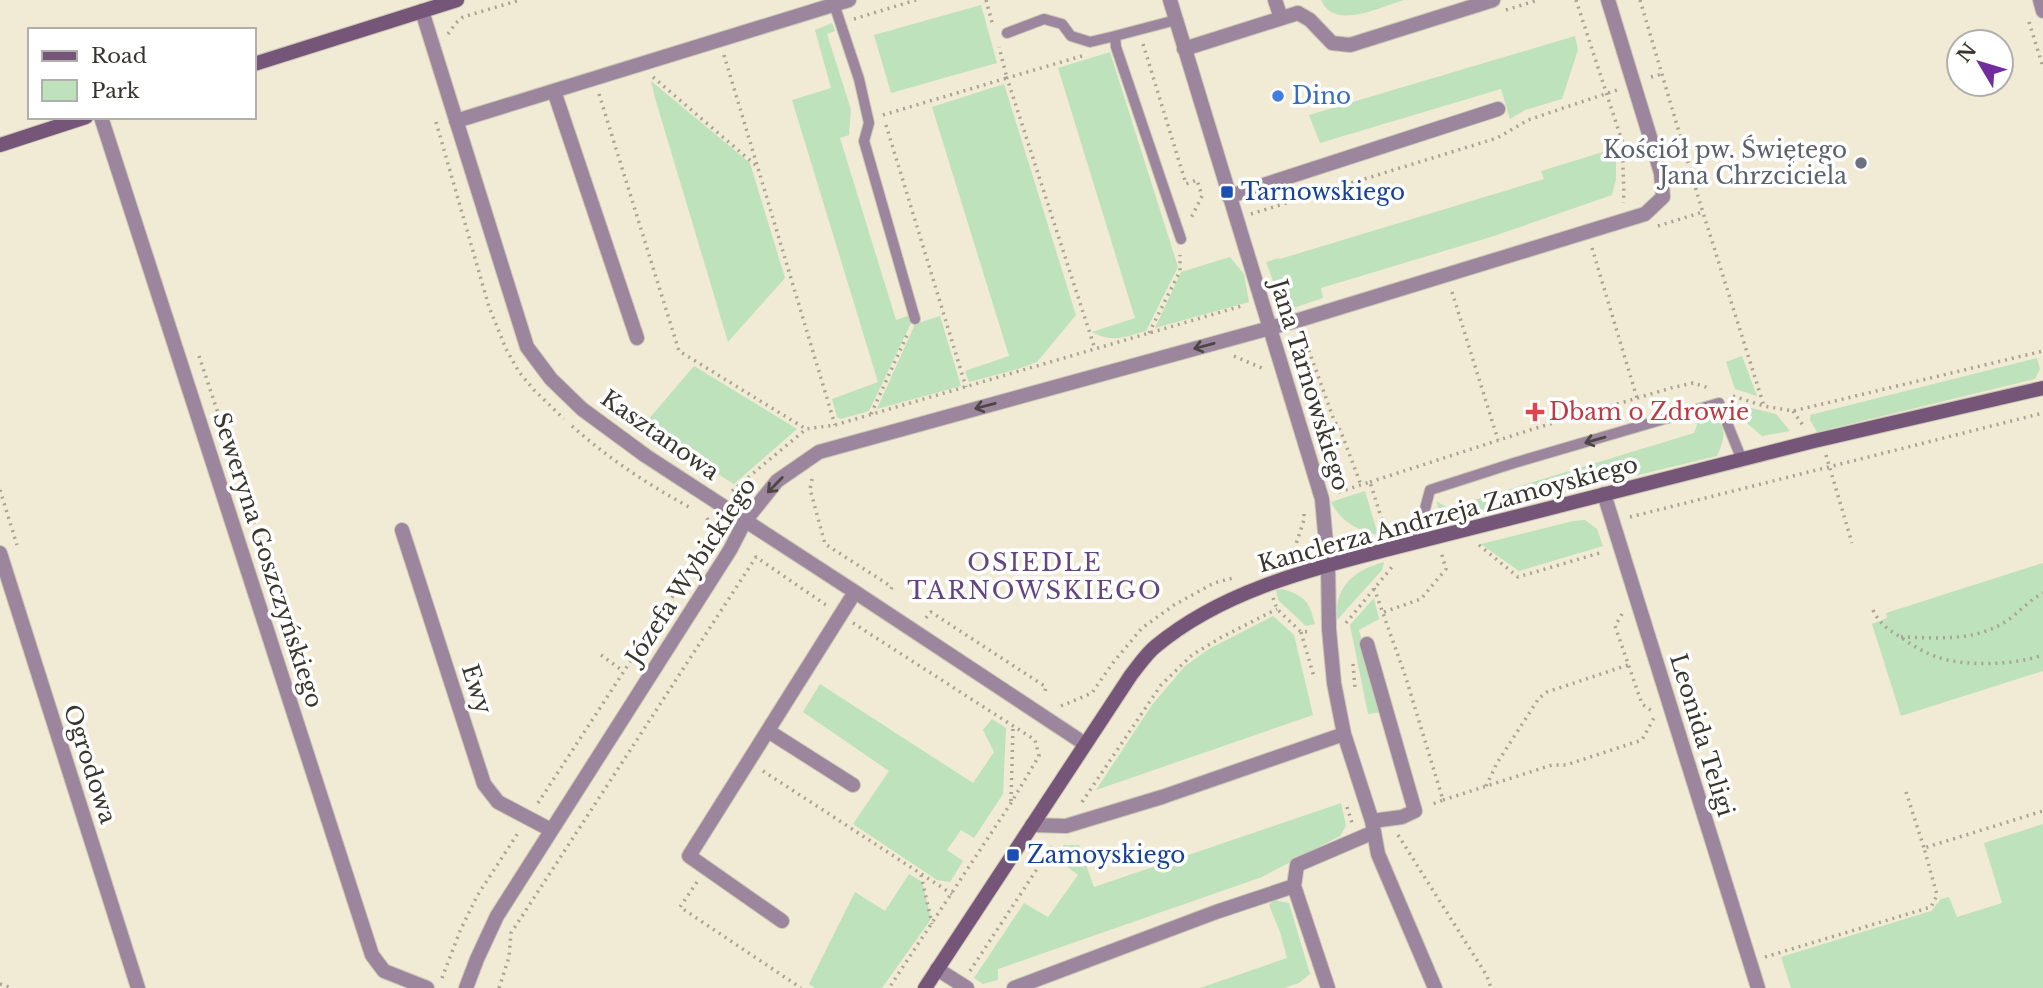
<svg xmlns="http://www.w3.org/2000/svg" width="2043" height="988" font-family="'Libre Baskerville',serif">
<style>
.green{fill:#bee2bc}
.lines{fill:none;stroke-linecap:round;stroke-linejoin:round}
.lane-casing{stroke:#ccc6b4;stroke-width:12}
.street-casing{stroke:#ccc6b4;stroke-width:16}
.secondary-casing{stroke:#ccc6b4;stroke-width:16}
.path{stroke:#a9a393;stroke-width:3.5;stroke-dasharray:2 5;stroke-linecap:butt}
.lane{stroke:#9b869e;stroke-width:10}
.street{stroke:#9b869e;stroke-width:14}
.secondary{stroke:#755678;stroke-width:14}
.oneway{stroke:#4d4644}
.shop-dot{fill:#3f7fe0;stroke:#fff;stroke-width:2.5}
.worship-dot{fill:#6b7280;stroke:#fff;stroke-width:2.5}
.transit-dot{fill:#1a4fb4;stroke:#fff;stroke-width:2.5}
.health-dot{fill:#e0444e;stroke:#fff;stroke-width:2.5}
.labels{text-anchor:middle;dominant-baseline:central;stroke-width:7;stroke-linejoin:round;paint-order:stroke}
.shop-label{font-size:23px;fill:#366cbe;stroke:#fff;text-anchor:start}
.worship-label{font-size:23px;fill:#5b616d;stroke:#fff;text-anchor:end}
.transit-label{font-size:23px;fill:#164399;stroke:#fff;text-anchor:start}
.street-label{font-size:23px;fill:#39362e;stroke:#fff}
.health-label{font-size:23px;fill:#be3a42;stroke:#fff;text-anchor:start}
.neighbourhood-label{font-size:24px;letter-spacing:2px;fill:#654580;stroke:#fff}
</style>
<rect width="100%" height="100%" fill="#f1ead5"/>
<path class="green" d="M1321,0h83c-24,7 -70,31 -83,0z
M981,5l16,58 -106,30 -17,-58z
M832,23l3,8 -8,3 24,76 -2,25 -9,3 56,182 14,-5 2,6 -43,90 -28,8 -4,-2 -5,-18 46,-17 -86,-282 39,-12 -16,-58z
M1575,36l3,14 -16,49 -37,11 -15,9 -9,-30 -181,54 -11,-28z
M1110,52l68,215 -32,64c-21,6 -34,12 -54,1l43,-14 -77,-250z
M651,81l99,82 35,115 -57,64 -73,-244z
M1004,84l72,231 -39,47 -19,7 -49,13 -4,-11 44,-15 -77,-249z
M1616,148v31l-4,16 -118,41 -173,52 2,10 -30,10 -14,-11 -13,-35 13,-4 1,1 264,-80 -3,-8z
M1230,257l14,17 5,28 -94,26 26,-56z
M940,316l21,70 -84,23 38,-85z
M1742,356l15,40 -22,-7 -9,-27z
M2037,358l3,11 -5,10 -218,53 -7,-12v-5z
M694,366l103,63 -63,55 -92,-57z
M1739,405l37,9 14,17 -28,5 -21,-18z
M1700,416c28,2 27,19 17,40l-265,64 -13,-10 -3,-9 12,7 246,-75z
M1365,491l13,44c-21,-5 -37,-13 -47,-33z
M1585,520l12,9 6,17 -84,25 -38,-27 92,-23z
M1384,562l-2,8 -45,50c-3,-33 17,-50 47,-58z
M2043,563v108l-142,45 -29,-92 15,-6 -1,-5z
M1283,589c23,8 26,12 32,35l-9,2 -28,-26 -2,-10z
M1374,598l5,21 -20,11 23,82 -14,2 -18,-89z
M1273,616l21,19 19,80 -217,75 56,-85 33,-39 24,-17z
M820,684l153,99 21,-31 -11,-22 9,-11 14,9 -3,66 -29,44 -13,-8 -14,20 16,11 -13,21 -13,-2 -84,-56 36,-53 -86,-59z
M1341,803l5,23 -6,10 -78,41 -264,92v11l-15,4 -9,-6 50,-75 24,14 30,-42 -24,-18 10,-12h15l15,42z
M2043,824v164h-252l-10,-31 150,-46 10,-12 8,-2 8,20 45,-14 -18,-60z
M909,874l13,8 9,37 -49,69h-67l-6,-4 46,-92 30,19z
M1274,900l15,3 21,71 -11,9 -15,5h-84l87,-30 -7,-26 -11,-27z"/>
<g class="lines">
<defs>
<path id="lane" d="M834,4l25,75 10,44 -5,18 51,178
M1176,20l-61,16 1,11 65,192
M1007,33l37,-14 18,5 9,12 19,6 25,-6
M1416,543l14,-53 84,-27 205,-60 23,57"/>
<path id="street" d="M1170,0l152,499 6,66 1,64 5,54 10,51 28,87 6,33 57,134
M1275,0l6,18
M2040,0l3,11
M422,11l105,336 24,32 31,30 64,47 209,136 230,152
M1184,49l114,-36 12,7 22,23 18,2 143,-45
M554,91l83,247
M101,117l271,838 12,16 43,17
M456,121l393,-121
M1229,197l13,-5 256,-83
M1604,494l154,494
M402,530l82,254 14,18 53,28
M0,553l138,435
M1367,644l48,167 -13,6 -30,4
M768,731l85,54
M1032,825l34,1 96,-29 182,-63
M782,921l-93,-65 166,-264
M937,969l30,19
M466,988l11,-29 20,-43 233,-366 15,-29 32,-40 42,-29 480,-132 346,-106 18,-17 -2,-24 -53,-173
M1014,988l202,-76 78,-26
M1328,988l-34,-102 3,-21 77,-33"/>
<path id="secondary" d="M254,64l203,-64
M0,145l86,-28
M925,988l206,-313c8,-10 15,-21 25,-29 66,-55 152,-76 233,-97l425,-108 229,-53"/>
</defs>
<use href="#lane" class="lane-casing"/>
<use href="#street" class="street-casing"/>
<use href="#secondary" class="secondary-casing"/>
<path class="path" d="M986,0l7,26
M1576,0l46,141 2,53 -1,9
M1640,0l60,203 64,203
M1506,10l32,-10
M854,19l62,-19
M2029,22l14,45
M448,34l8,-11 7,-6 57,-17
M1143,44l43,140 11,-4 5,16 -11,22
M724,55l111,370
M1082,56l-75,22 88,271
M653,77l106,91
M1651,77l11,-3
M599,94l80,257 127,78
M883,115l124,-37 -8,-31
M436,122l53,185 17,42 13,23 15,18 30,29
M886,125l80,262
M1251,214l246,-76 31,-18 89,-30
M1658,226l45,-14
M1592,248l45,150
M1452,292l46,148
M1149,333l31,-62v-16
M1304,337l30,83 7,12 20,53
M199,356l49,147 29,95
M1234,356l30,13v2
M1733,396l31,10 29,5 250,-60
M1793,411l11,16
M871,414l37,-81
M572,426c37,33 74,57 117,81
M1826,455l26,88
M812,479l-2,10 15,55 67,43 -3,6
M1370,482l163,-53 138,-41 22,-5 16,5
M0,490l17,55
M732,491l74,-62 29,-4 410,-120
M1339,492l31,-10 16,51
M1630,517l413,-104
M707,518l9,19
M1479,545l39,32 85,-25
M1292,556l12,-36v-7
M1374,588l31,87 38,125 -13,5
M1273,598l4,11 24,23 11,-1
M1873,610c6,13 14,19 26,26 11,8 24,16 38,21 29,10 77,8 106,-2
M1384,612l37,-13 25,-30 -5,-17
M1622,614l-7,12 27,78 10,7
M926,618l5,-6 115,75 -2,8
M853,623l182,117 4,16 -28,47 -122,185
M1346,623l46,-56
M1301,632l13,45
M1901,637c37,1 75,5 107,-17 12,-9 22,-20 35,-27
M601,655l22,16
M1353,664l2,24
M1061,706l31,-13 20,-29 30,-36 32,-23 40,-22 19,-5
M763,771l189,123
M1486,786l11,-23 42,-65 8,-6 81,-27
M1906,792l18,56
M1443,800l109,-35h14l76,-25 13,-24
M1011,801l2,-75
M1082,802l79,-117 31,-30 28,-17 57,-29
M538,803l152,-233 13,-12
M1347,807l5,16
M1398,835l89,141 4,12
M921,875l11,49
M697,882l-17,25 121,81
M1765,957l166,-50 6,-12 -13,-47 119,-37
M970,971l84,-128
M442,978l18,-47 17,-35 41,-63
M0,984l12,4
M499,988l10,-31 2,-24 245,-376 70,48"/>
<use href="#lane" class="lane"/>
<use href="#street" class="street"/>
<use href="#secondary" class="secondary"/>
</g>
<defs><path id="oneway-shaft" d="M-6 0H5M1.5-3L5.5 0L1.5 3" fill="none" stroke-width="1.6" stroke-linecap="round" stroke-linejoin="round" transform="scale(1.75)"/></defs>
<g class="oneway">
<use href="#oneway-shaft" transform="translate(1204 346) rotate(165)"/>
<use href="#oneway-shaft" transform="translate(985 406) rotate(165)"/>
<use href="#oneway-shaft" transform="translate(1595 440) rotate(164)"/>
<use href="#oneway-shaft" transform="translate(775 485) rotate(134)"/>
</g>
<circle class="shop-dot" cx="1278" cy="96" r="7"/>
<circle class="worship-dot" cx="1861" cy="163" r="7"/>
<g class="transit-dot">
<rect x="1220" y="185" width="14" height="14" rx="3.5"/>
<rect x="1006" y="848" width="14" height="14" rx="3.5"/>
</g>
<path class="health-dot" d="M1531.5 401.5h7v7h7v7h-7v7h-7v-7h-7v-7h7z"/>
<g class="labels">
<g class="shop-label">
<text x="1292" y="96">Dino</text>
</g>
<g class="worship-label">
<text x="1847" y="150">Kościół pw. Świętego<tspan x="1847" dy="26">Jana Chrzciciela</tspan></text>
</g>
<g class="transit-label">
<text x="1241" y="192">Tarnowskiego</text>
<text x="1027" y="855">Zamoyskiego</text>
</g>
<g class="street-label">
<text transform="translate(1310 385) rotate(73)">Jana Tarnowskiego</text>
<text transform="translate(660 435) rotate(35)">Kasztanowa</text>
<text transform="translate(1448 514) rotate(-15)">Kanclerza Andrzeja Zamoyskiego</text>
<text transform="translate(268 560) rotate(72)">Seweryna Goszczyńskiego</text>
<text transform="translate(691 571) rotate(-57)">Józefa Wybickiego</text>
<text transform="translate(477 689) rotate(72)">Ewy</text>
<text transform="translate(1702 735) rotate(73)">Leonida Teligi</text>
<text transform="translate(90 764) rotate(72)">Ogrodowa</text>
</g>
<g class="health-label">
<text x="1549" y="412">Dbam o Zdrowie</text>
</g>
<g class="neighbourhood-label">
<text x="1035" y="562">OSIEDLE<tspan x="1035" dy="28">TARNOWSKIEGO</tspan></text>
</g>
</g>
<rect x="28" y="28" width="228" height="91" fill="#ffffff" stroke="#b0afab" stroke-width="2"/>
<rect x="42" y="51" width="35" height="10" fill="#755678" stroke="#b0afab" stroke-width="2"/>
<text x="91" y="63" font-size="21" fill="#39362e">Road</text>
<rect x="42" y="80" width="35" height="21" fill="#bee2bc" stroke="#b0afab" stroke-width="2"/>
<text x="91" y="98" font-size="21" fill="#39362e">Park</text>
<g transform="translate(1980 63) rotate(308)"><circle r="33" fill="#ffffff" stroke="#b0afab" stroke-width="2"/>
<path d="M0-5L12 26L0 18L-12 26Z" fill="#722ca0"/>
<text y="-10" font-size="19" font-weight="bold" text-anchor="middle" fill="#39362e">N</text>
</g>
</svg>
